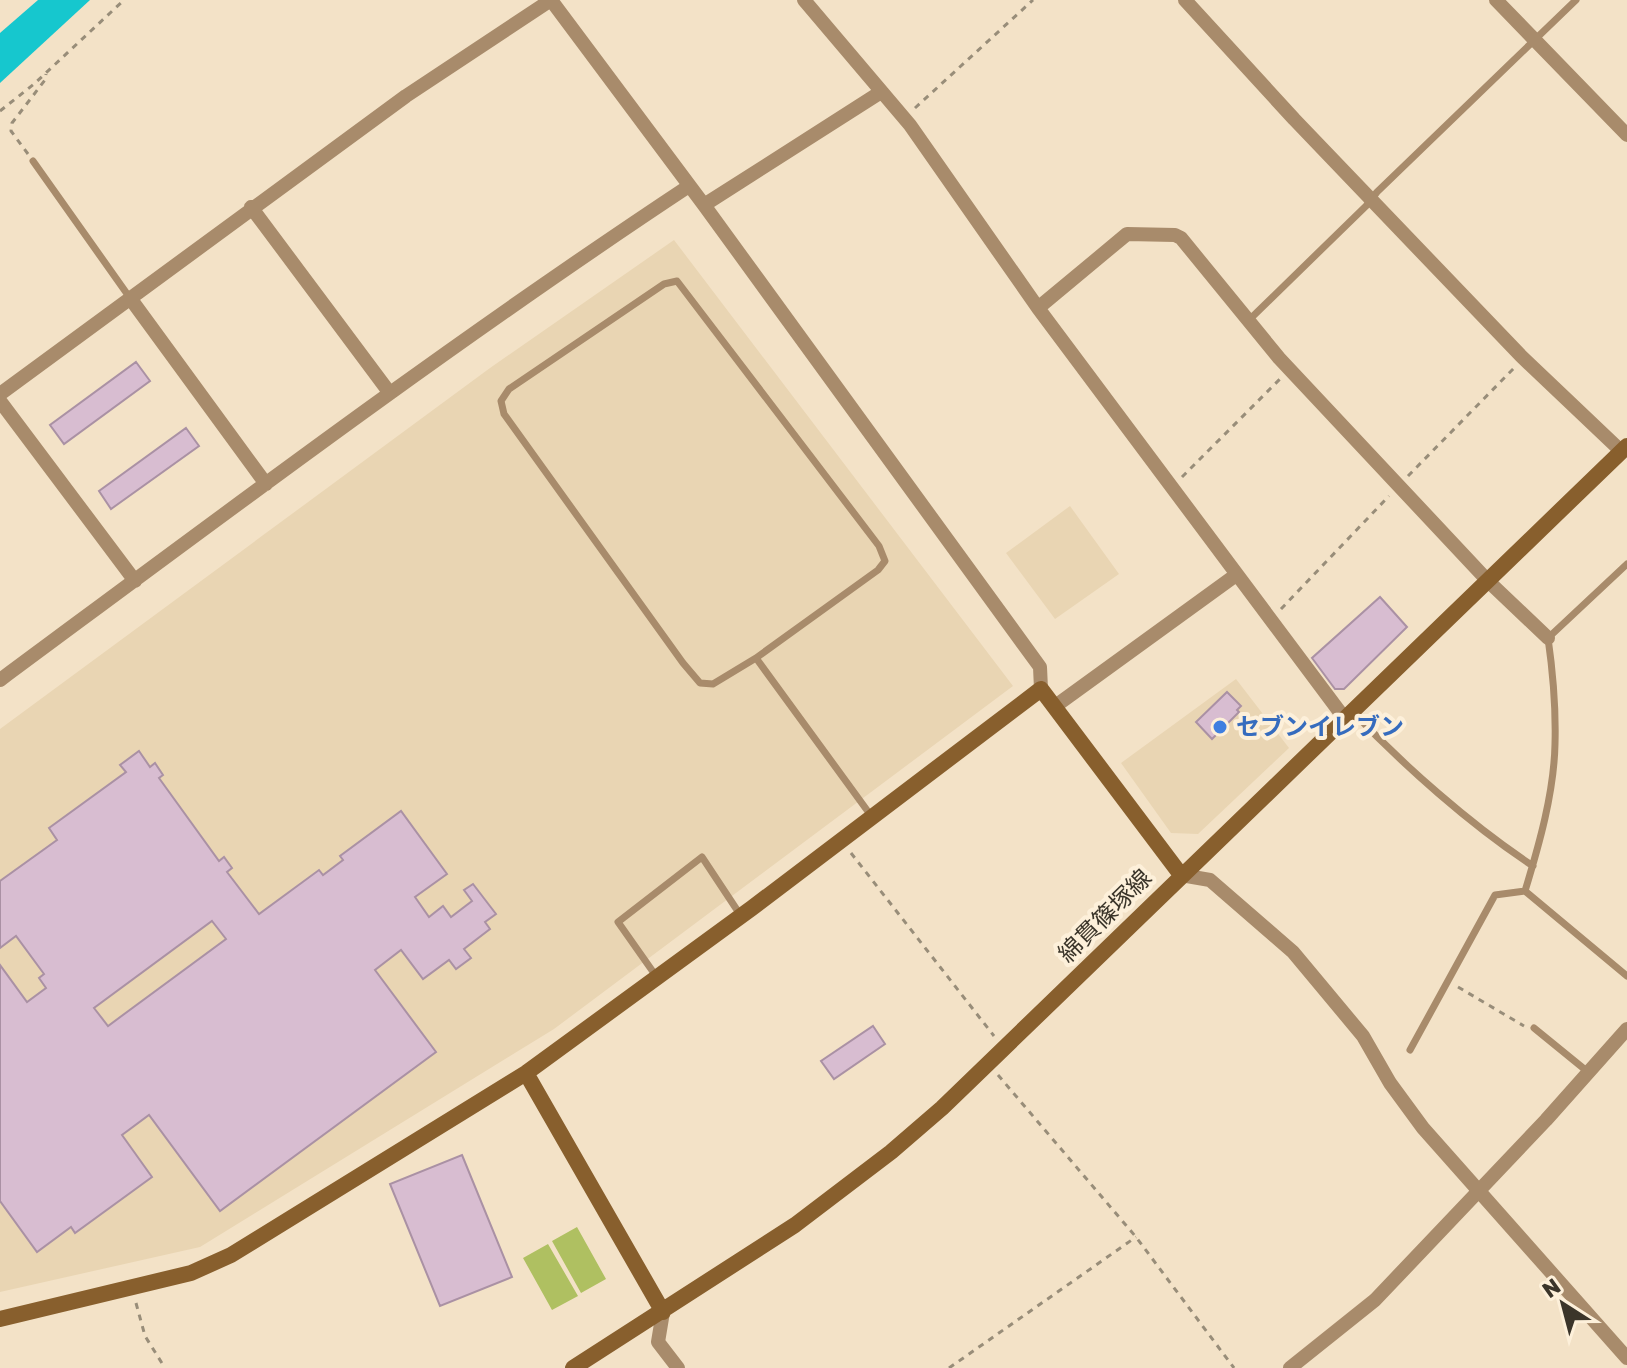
<svg xmlns="http://www.w3.org/2000/svg" width="1627" height="1368" font-family="Rubik,'Noto Sans JP',sans-serif">
<style>
.built{fill:#e9d5b3}
.green{fill:#afc061}
.water{fill:#16c7ce}
.building{fill:#d8bdd1;stroke:#aa91a4;stroke-width:2;fill-rule:evenodd}
.lines{fill:none;stroke-linecap:round;stroke-linejoin:round}
.path{stroke:#988d79;stroke-width:3;stroke-dasharray:6 6;stroke-linecap:butt}
.lane{stroke:#a88b6b;stroke-width:7}
.street{stroke:#a88b6b;stroke-width:14}
.secondary{stroke:#885f2d;stroke-width:16}
.shop-dot{fill:#3f7fe0;stroke:#fdf0da;stroke-width:3}
.labels{text-anchor:middle;dominant-baseline:central;stroke-width:8;stroke-linejoin:round;paint-order:stroke}
.shop-label{font-size:24px;font-weight:bold;fill:#366cbe;stroke:#fdf0da;text-anchor:start}
.street-label{font-size:24px;fill:#3b352a;stroke:#fdf0da}
</style>
<rect width="100%" height="100%" fill="#f3e2c7"/>
<path class="built" d="M674,240l339,446 -459,343 -354,218 -200,45v-563l490,-361z
M1070,506l49,68 -64,45 -49,-66z
M1236,679l53,69 -91,86 -27,-1 -50,-70z"/>
<path class="green" d="M577,1227l29,52 -25,14 -29,-52z
M548,1244l30,52 -26,14 -29,-52z"/>
<path class="water" d="M38,0h52l-90,83v-50z"/>
<path class="building" d="M136,362l14,19 -86,63 -14,-19z
M186,428l13,18 -88,63 -12,-18z
M1380,597l27,30 -63,62h-9l-23,-31z
M1227,692l14,14 -4,4 2,2 -27,27 -16,-17z
M139,751l11,16 5,-4 8,12 -4,3 60,83 5,-4 8,11 -5,4 32,42 60,-44 4,5 20,-15 -3,-4 61,-45 46,63 -32,23 14,20 14,-11 8,11 21,-16 -8,-11 9,-6 23,30 -11,8 5,7 -26,20 7,9 -15,11 -7,-9 -26,19 -22,-29 -26,20 61,82 -216,159 -71,-96 -27,20 30,42 -77,56 -4,-6 -34,25 -37,-51v-236l27,37 19,-14 -7,-10 5,-4 -28,-38 -16,12v-67l57,-41 -8,-12 77,-56 -6,-7zM212,921l14,18 -118,87 -14,-18z
M873,1026l12,18 -51,35 -13,-18z
M462,1155l50,122 -72,29 -50,-122z"/>
<g class="lines">
<path class="path" d="M915,108l118,-108
M0,111l34,-27 90,-84
M28,154l-17,-23 1,-8 33,-43 1,-6
M1408,476l107,-109
M1182,477l99,-99
M1281,609l108,-113
M851,853l143,183
M1458,987l66,39
M998,1075l138,162 98,131
M136,1303l9,33 20,32
M949,1368l187,-131"/>
<path class="lane" d="M33,161l97,137
M677,281l202,265 6,15 -7,9 -122,88 -43,26 -13,-1 -17,-20 -179,-249 -3,-13 8,-12 155,-105z
M1248,321l118,-115 11,-14 199,-192
M756,658l116,159
M1353,712c50,53 118,113 180,154
M1525,891c14,-46 29,-98 30,-147 1,-35 -2,-71 -7,-106l79,-74
M656,976l-38,-54 84,-65 39,59
M1534,1028l54,44
M1410,1050l85,-155 30,-4 102,85"/>
<path class="street" d="M551,0l153,205 336,462 1,22
M804,0l106,125 128,183 307,411
M1185,0l109,119 227,237 100,95
M1496,0l131,135
M704,205l177,-113
M251,207l138,185
M130,298l136,186
M1038,308l89,-74 48,1 6,3 98,120 209,223 60,57
M0,394l406,-298 145,-96
M0,401l135,180
M0,680c227,-168 453,-338 689,-494
M1054,707l182,-132
M1181,875l29,5 83,72 70,84 27,47 33,45 204,230
M663,1312l-5,30 20,26
M1290,1368l85,-68 171,-180 81,-91"/>
<path class="secondary" d="M526,1073l137,239
M0,1319l191,-46 40,-18 295,-182 226,-165 289,-219 140,186
M573,1368l222,-143 96,-73 51,-44 685,-662"/>
</g>
<circle class="shop-dot" cx="1220" cy="727" r="8"/>
<g class="labels">
<g class="shop-label">
<text x="1236" y="727">セブンイレブン</text>
</g>
<g class="street-label">
<text transform="translate(1105 916) rotate(-45)">綿貫篠塚線</text>
</g>
</g>
<g transform="translate(1563 1304) rotate(324)" stroke="#fdf0da" stroke-width="6" paint-order="stroke">
<path d="M0-6L14 30L0 20L-14 30Z" fill="#3b352a"/>
<text y="-12" font-size="22" font-weight="bold" text-anchor="middle" fill="#3b352a">N</text>
</g>
</svg>
